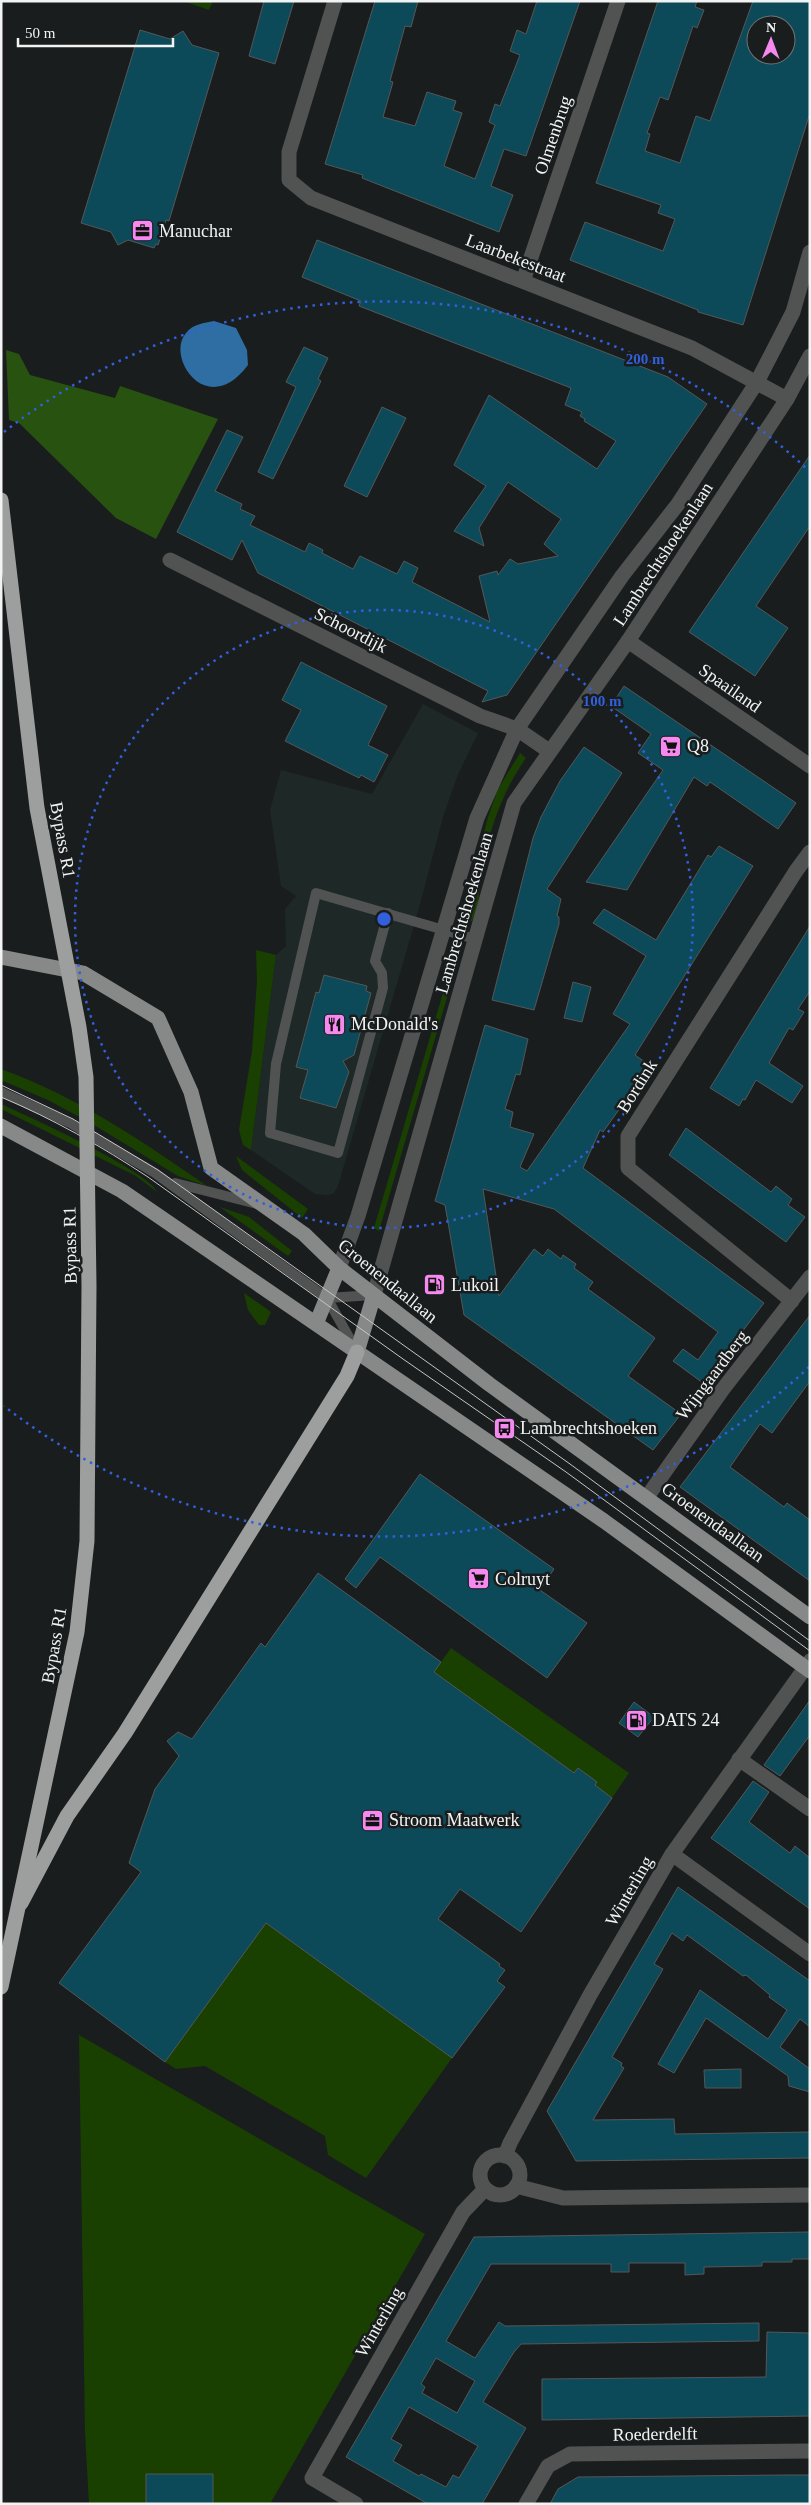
<svg xmlns="http://www.w3.org/2000/svg" width="811" height="2505" font-family="Georgia,serif">
<style>
.built{fill:#1d2827}
.green{fill:#194000}
.forest{fill:#28520f}
.water{fill:#2e6ea2}
.building{fill:#0d4a59;stroke:#545758;fill-rule:evenodd}
.lines{fill:none;stroke-linecap:round;stroke-linejoin:round}
.service{stroke:#515352;stroke-width:10}
.minor{stroke:#515352;stroke-width:15}
.tertiary{stroke:#515352;stroke-width:15}
.primary{stroke:#868988;stroke-width:15}
.motorway{stroke:#9c9f9d;stroke-width:15}
.tram{stroke:#c4c6c6;stroke-width:1}
.motorway-bridge{stroke:#9c9f9d;stroke-width:15}
.ring{fill:none;stroke:#325fdb;stroke-width:2.5;stroke-dasharray:2.5 5}
.labels{text-anchor:middle;dominant-baseline:central;stroke-width:5;stroke-linejoin:round;paint-order:stroke}
.street-label{font-size:18px;fill:#f2f4f4;stroke:#1a1d1d}
.poi-label{font-size:18px;fill:#f2f4f4;stroke:#1a1d1d;text-anchor:start}
.centre{fill:#325fdb;stroke:#1a1d1d;stroke-width:2.5}
.ring-label{font-size:15px;text-anchor:middle;font-weight:bold;fill:#325fdb;stroke:#1a1d1d;stroke-width:5;stroke-linejoin:round;paint-order:stroke}
</style>
<rect width="100%" height="100%" fill="#1a1d1d"/>
<path class="built" d="M423,704l55,29 -21,44 -14,40 -24,91 -81,278 -4,7 -6,2 -13,-1 -64,-44 25,-195 10,-9 -1,-37 11,-13 -15,-10 -11,-76 11,-40 91,24z"/>
<path class="green" d="M183,1h30l-4,9z
M520,753l6,5c-23,33 -35,67 -43,106 -4,17 -3,34 -7,50l-4,7 -7,2 -2,-6 25,-100 10,-28z
M256,950l20,5 -25,195 -8,-5 -4,-15 13,-79 5,-70z
M450,969l5,1 -76,261 -5,-3z
M1,1069c75,27 141,72 206,117l-29,-10 -89,-54 -41,-22 -47,-20z
M1,1104c26,12 148,67 156,88l-21,-16 -135,-67z
M236,1156l72,53 -6,9 -60,-48z
M220,1207l29,10 43,34 -4,5z
M244,1293l27,19 -6,13h-6l-11,-15z
M451,1648l178,125 -17,25 -17,-13 1,-3 -18,-14 -5,7 -19,-16 -120,-87z
M266,1923l186,135 -86,120 -38,-23 -3,-19 -120,-70 -29,3 -11,-7z
M79,2035l346,199 -155,270h-181l-4,-72z"/>
<path class="forest" d="M6,350l13,4 11,21 85,23 5,-12 98,33 -62,120 -40,-21 -97,-95 -10,-3z"/>
<path class="water" d="M214,321l22,7 11,22 1,15c-41,55 -83,-8 -62,-32 7,-9 18,-10 28,-12z"/>
<path class="building" d="M264,1h30l-19,63 -26,-8z
M375,1h43l-7,26 -6,-1 -15,55 3,1 -10,35 32,9 12,-34 29,9 -3,9 9,3 -18,53 31,13 20,-54 -6,-3 6,-18 5,2 20,-51 -10,-4 7,-21 9,4 11,-33h43l-54,155 -22,-7 -13,37 22,9 -14,37 -137,-54 1,-3 -38,-11z
M658,1h39l-2,6 9,3 -7,18 -4,-2 -25,74 -8,-3 -13,36 3,1 -5,17 35,12 16,-47 14,5 43,-120h57v112l-67,212 -45,-13v-2l-128,-50 15,-38 78,29 12,-32 -17,-6 3,-8 -65,-22zM756,25h30v30h-30z
M140,30l30,9 13,-8 9,14 27,8 -50,168 -3,-1 -8,25 -2,-1 -2,4 -26,-8 -10,5 -7,-13 -30,-9z
M317,240l351,137 39,27 -200,291 -25,7 6,-11 -230,-118 -16,-33 -10,20 -55,-28 50,-102 16,7 -28,54 27,13 -2,5 15,7 -5,9 55,27 4,-9 14,7 -1,3 31,16 7,-13 37,18 7,-13 14,7 -6,14 78,40 -11,-46 18,-5 1,4 12,-16 8,5 40,-8 -14,-12 17,-25 -53,-37 -29,46 5,18 -30,-15 32,-45 -32,-21 35,-70 108,74 19,-28 -32,-20 1,-2 -5,-3 2,-4 -17,-7 6,-17 -212,-82 2,-5 -59,-24z
M304,347l24,11 -10,21 3,2 -48,98 -15,-7 38,-85 -10,-5z
M382,407l24,11 -39,79 -23,-11z
M810,455v71l-54,80 32,22 -33,48 -66,-44z
M301,662l86,44 -19,39 20,10 -14,27 -13,-7 -2,3 -74,-37 16,-31 -19,-10z
M624,686l172,117 -18,26 -68,-47 -3,4 -13,-9 -67,113 -41,-8 77,-112 -25,-17 13,-19 -40,-28z
M584,747l38,26 -75,116 14,10 -4,17 2,1v7l-25,86 -42,-10 41,-162 8,-21 19,-36z
M719,846l34,20 -118,189 13,9 -7,11 2,1 -40,56 -3,-2 -17,38 181,135 -61,80 -30,-22 10,-12 15,11 20,-28 -164,-123 -71,-20 16,107 35,-47 9,7 5,-7 13,10 2,-4 13,9 -2,4 19,14 -5,7 67,49 -27,38 53,38 -28,36 -189,-135 -19,-110 -10,-4 50,-176 43,14 -8,36 -4,-1 -11,35 8,3 -3,15 24,7 -14,33 7,4 103,-147 -17,-10 33,-58 -53,-33 11,-14 52,31 52,-85 3,2z
M810,926v65l-12,18 6,3 -11,18 -4,-2 -20,35 34,23 -11,17 -36,-23 -11,20 -2,-1 -4,7 -29,-18z
M324,975l43,11 -1,5 5,2 -17,62 -11,6 6,11 -13,36 -36,-10 8,-28 -12,-3 20,-75 3,1z
M573,982l18,5 -9,35 -18,-4z
M686,1128l85,64 5,-6 16,13 -4,6 17,12 -19,25 -117,-87z
M810,1315v66l-38,52 -12,-9 -30,43 54,40 3,-4 23,17v61l-130,-94z
M420,1474l134,95 -14,21 47,33 -40,55 -167,-121 -24,31 -11,-9z
M318,1573l123,89 -7,10 140,101 4,-5 19,14 -2,3 17,13 -91,134 -61,-43 -22,30 62,45 -1,2 6,4 -8,11 8,6 -53,71 -186,-135 -101,139 -106,-79 82,-111 -12,-9 26,-74 24,-33 -12,-15 11,-9 14,7 69,-96 4,4z
M810,1700v35l-30,41 -16,-11z
M634,1702l20,15 -16,20 -19,-14z
M753,1781l16,11 -20,30 41,31 5,-7 15,12v51l-99,-71z
M678,1887l132,94v46l-10,-8 -20,28 30,22v23l-21,-6 -1,-10 -82,-58 -32,55 -16,-9 42,-74 68,49 19,-29 -18,-13 1,-2 -24,-20 -3,1 -56,-41 -4,6 -11,-8 -18,31 9,5 -51,88 10,6 -1,3 3,2 -31,52 81,-1 1,15 135,-2v26l-234,3 -29,-50z
M741,2069v19h-36l-1,-18z
M810,2232v27h-18v3h-30v4l-58,1v7l-19,1v-12h-56v9h-18v-8h-120l-45,77 29,17 24,-36 6,4 254,-3v18l-238,3 -7,8 -31,50 43,26 -44,76h-54l-82,-47 128,-220zM436,2358l39,23 -18,32 -35,-20 3,-6 -4,-3zM409,2407l69,39 -19,32 -6,-3 -7,12 -25,-13 -2,2 -26,-15 9,-16 -11,-6z
M767,2332l43,1v83l-268,4v-41l224,-2z
M146,2474h67v30h-67z
M787,2475h23v29h-260l8,-15 20,-12z"/>
<g class="lines">
<path class="service" d="M388,913l-13,48 7,12 1,15 -45,165 -68,-20 6,-69 40,-171 159,46
M1,1092l69,31 85,50 137,100 35,25 28,50
M175,1183l82,21
M327,1298l47,-3"/>
<path class="minor" d="M335,1l-46,151v28l22,18 381,150 95,51
M523,281l95,-280
M170,560l310,156 37,13 32,22
M628,641l182,125
M792,1301l-164,-133v-32l168,-265 14,-19
M647,1497l76,-108 87,-112
M739,1759l71,50
M672,1854l138,100
M480 2175a20 20 0 1 1 40 0a20 20 0 1 1-40 0Z
M505,2156l5,-13 80,-148 82,-141 138,-193
M516,2186l47,12 247,-3
M356,2504l-44,-26 151,-266 22,-23
M526,2504l22,-38 22,-12 240,-3"/>
<path class="tertiary" d="M339,1268l19,-52 119,-398 40,-89 105,-153 56,-72 79,-122 36,-70 17,-60
M374,1295l140,-492 114,-162 159,-242 23,-43"/>
<path class="primary" d="M1,957l82,16 75,45 33,74 20,76 93,66 35,34 150,116 321,233
M1,1126l121,65 482,330 206,150
M316,1324l23,-56
M357,1352l17,-57"/>
<path class="motorway" d="M21,1903l46,-87 58,-83 222,-357 10,-24"/>
<path class="tram" d="M1,1085l72,34 85,51 412,294 240,177
M1,1097c52,22 100,49 147,80l255,182 163,113 244,179"/>
<path class="motorway-bridge" d="M1,500l36,308 42,219 7,50 3,209 -2,255 -10,91 -76,355"/>
</g>
<g class="ring">
<circle cx="384" cy="919" r="309"/>
<path d="M809 1367A618 618 0 0 1 4 1406M4 432A618 618 0 0 1 809 471"/>
</g>
<defs>
<symbol id="office-square" viewBox="-11 -11 22 22"><rect x="-9" y="-9" width="18" height="18" rx="4" fill="#f589ef" stroke="#1a1d1d"/><path d="M-6-3h4V-5.5h4V-3h4V5H-6ZM-1-4.5V-3h2v-1.5ZM-6 0V1H6V0Z" fill="#111"/></symbol>
<symbol id="supermarket-square" viewBox="-11 -11 22 22"><rect x="-9" y="-9" width="18" height="18" rx="4" fill="#f589ef" stroke="#1a1d1d"/><path d="M-6-5.5h2.5l.6 2H6L4.5 2H-2.5L-4.4-4H-6ZM-1.5 3.2a1.3 1.3 0 1 0 .1 0ZM3 3.2a1.3 1.3 0 1 0 .1 0Z" fill="#111"/></symbol>
<symbol id="restaurant-square" viewBox="-11 -11 22 22"><rect x="-9" y="-9" width="18" height="18" rx="4" fill="#f589ef" stroke="#1a1d1d"/><path d="M-5-6h1v4h1v-4h1v4h1v-4h1v5L-1.5 .5V6h-2V.5L-5-1ZM5-6V6H3V1.5H1.5Q1.5-4 5-6Z" fill="#111"/></symbol>
<symbol id="fuel-square" viewBox="-11 -11 22 22"><rect x="-9" y="-9" width="18" height="18" rx="4" fill="#f589ef" stroke="#1a1d1d"/><path d="M-5.5-6h7V0h2V4h1.3V-2.5L3-4.5l.8-.8L6-3V5H2.5V1h-1V6h-7ZM-4.2-4.7v3.2H.2V-4.7Z" fill="#111"/></symbol>
<symbol id="bus-square" viewBox="-11 -11 22 22"><rect x="-9" y="-9" width="18" height="18" rx="4" fill="#f589ef" stroke="#1a1d1d"/><path d="M-5-6H5V4H4V6H2V4H-2V6H-4V4H-5ZM-3.5-4V0h7V-4ZM-3.5 1.2v1.5H-2V1.2ZM2 1.2v1.5H3.5V1.2Z" fill="#111"/></symbol>
</defs>
<g fill-rule="evenodd">
<use href="#office-square" x="130" y="218" width="25" height="25"/>
<use href="#supermarket-square" x="658" y="734" width="25" height="25"/>
<use href="#restaurant-square" x="322" y="1012" width="25" height="25"/>
<use href="#fuel-square" x="422" y="1272" width="25" height="25"/>
<use href="#bus-square" x="492" y="1416" width="25" height="25"/>
<use href="#supermarket-square" x="466" y="1566" width="25" height="25"/>
<use href="#fuel-square" x="624" y="1708" width="25" height="25"/>
<use href="#office-square" x="360" y="1808" width="25" height="25"/>
</g>
<g class="labels">
<g class="street-label">
<text transform="translate(553 135) rotate(-71)">Olmenbrug</text>
<text transform="translate(516 258) rotate(21)">Laarbekestraat</text>
<text transform="translate(663 554) rotate(-57)">Lambrechtshoekenlaan</text>
<text transform="translate(351 630) rotate(27)">Schoordijk</text>
<text transform="translate(730 688) rotate(35)">Spaailand</text>
<text transform="translate(63 840) rotate(80)">Bypass R1</text>
<text transform="translate(464 913) rotate(-74)">Lambrechtshoekenlaan</text>
<text transform="translate(637 1086) rotate(-58)">Bordink</text>
<text transform="translate(70 1245) rotate(-91)">Bypass R1</text>
<text transform="translate(388 1281) rotate(39)">Groenendaallaan</text>
<text transform="translate(712 1375) rotate(-53)">Wijngaardberg</text>
<text transform="translate(713 1522) rotate(36)">Groenendaallaan</text>
<text transform="translate(54 1645) rotate(-80)">Bypass R1</text>
<text transform="translate(629 1891) rotate(-60)">Winterling</text>
<text transform="translate(379 2322) rotate(-60)">Winterling</text>
<text transform="translate(655 2434) rotate(-1)">Roederdelft</text>
</g>
<g class="poi-label">
<text x="159" y="231">Manuchar</text>
<text x="687" y="746">Q8</text>
<text x="351" y="1024">McDonald's</text>
<text x="451" y="1285">Lukoil</text>
<text x="520" y="1428">Lambrechtshoeken</text>
<text x="495" y="1579">Colruyt</text>
<text x="652" y="1720">DATS 24</text>
<text x="389" y="1820">Stroom Maatwerk</text>
</g>
</g>
<circle cx="384" cy="919" r="8" class="centre"/>
<g class="ring-label">
<text x="645" y="364">200 m</text>
<text x="602" y="706">100 m</text>
</g>
<rect width="811" height="2505" fill="none" stroke="#f2f4f4" stroke-width="5"/>
<g transform="translate(771 40) rotate(1)"><circle r="24" fill="#1a1d1d" stroke="#707373"/>
<path d="M0-4L9 19L0 12L-9 19Z" fill="#f589ef"/>
<text y="-8" font-size="14" font-weight="bold" text-anchor="middle" fill="#f2f4f4">N</text>
</g>
<path d="M18 38v8h155v-8" fill="none" stroke="#f2f4f4" stroke-width="2.5"/>
<text x="25" y="38" font-size="15" fill="#f2f4f4" stroke="#1a1d1d" stroke-width="4" paint-order="stroke">50 m</text>
</svg>
